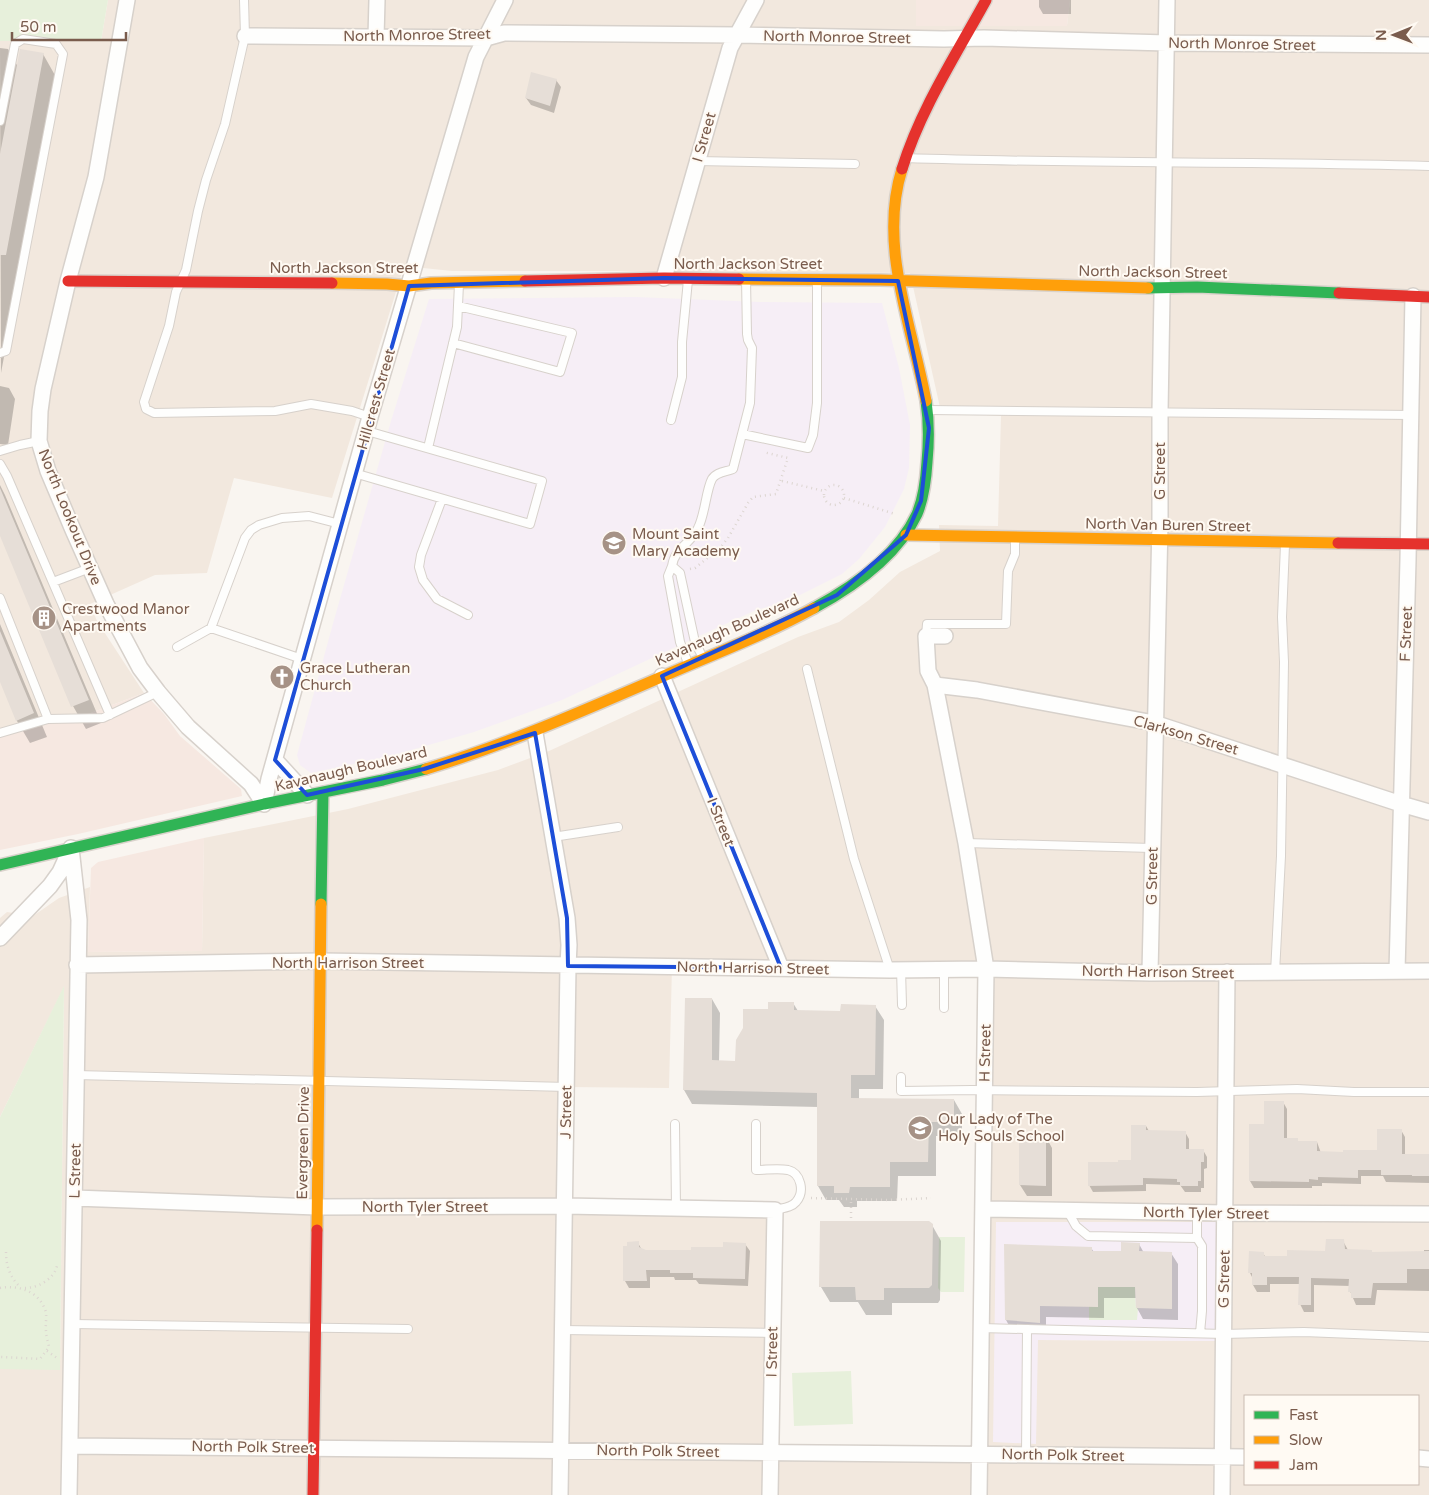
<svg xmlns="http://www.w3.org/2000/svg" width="1429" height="1495" font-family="'Varela Round',sans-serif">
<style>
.residential{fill:#f2e8de;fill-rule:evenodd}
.commercial{fill:#f6e8e1}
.education{fill:#f6eef6}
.green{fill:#e7f0db}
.shadow{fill:#0003}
.building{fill:#e6ded7}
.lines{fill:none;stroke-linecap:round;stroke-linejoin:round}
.lane-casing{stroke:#d7d1cb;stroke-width:10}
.street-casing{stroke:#d7d1cb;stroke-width:18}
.fast-casing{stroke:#d9d2cb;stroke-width:14}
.slow-casing{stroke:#d9d2cb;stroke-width:14}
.jam-casing{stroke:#d9d2cb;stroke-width:14}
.path{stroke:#dcd5d0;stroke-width:2.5;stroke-dasharray:1 4;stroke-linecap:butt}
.lane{stroke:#fefefd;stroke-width:8}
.street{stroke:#fefefd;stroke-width:15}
.fast{stroke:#30b455;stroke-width:11}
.slow{stroke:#ff9f0a;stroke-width:11}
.jam{stroke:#e5322d;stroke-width:11}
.marked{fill:none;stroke:#1d4ed8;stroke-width:4;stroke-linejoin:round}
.labels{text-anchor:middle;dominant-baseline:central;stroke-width:4;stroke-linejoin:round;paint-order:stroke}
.street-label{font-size:15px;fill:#7a5c4d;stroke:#fffaf3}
.poi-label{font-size:15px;fill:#7a5c4d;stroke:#fffaf3;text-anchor:start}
</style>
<rect width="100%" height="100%" fill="#f9f5f0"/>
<path class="residential" d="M108,0h808v26l151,-1 3,-25h359v1495h-1429v-126h60l4,-382 -64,130v-199l7,-6 26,4 26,-18 31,-11 -2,65 114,-1 2,-113 144,-29 150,-39 51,-19 249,-114 41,-15 30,-22 31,-28 40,-21 -1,-26 59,1 3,-110 -60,-4 -31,-139 -286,-2h-172l-48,-5 -72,232 -98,-20 -27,95 -52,2 -65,29 7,17 47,72 -64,24 -62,12 -18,7v-695h101zM672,966l314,3 -7,485 -208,-2 4,-242 -210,-4 2,-119 102,1zM1217,1223l-1,118 -178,-1zM1245,1396h173v88h-173z"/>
<path class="commercial" d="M916,0h154l-3,26h-151z
M144,693l20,21 16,22 61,53 1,7 -164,38 -78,16v-114l18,-7 62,-12z
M204,838l-2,113 -114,1 3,-84 7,-6z"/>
<path class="education" d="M635,297l125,5 122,1 17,65 11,57 -1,43 -5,21 -19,38 -26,32 -17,15 -56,28 -30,8 -57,26 -137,64 -88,32 -84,24 -79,17 -11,-8 -3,-10 37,-135 57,-199 38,-122z
M996,1222h221l-1,119 -178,-1 -2,104 -43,-2z"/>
<path class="green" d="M0,0h108l-7,41h-101z
M64,986l-4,384 -60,-1v-252z
M939,1237h26l-1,55h-23l-3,-4z
M1092,1287h43l1,21h2l-1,12h-48v-14h9v-16h-6z
M851,1371l2,53 -59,2 -2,-53z"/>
<path class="shadow" d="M1039,0h32v14h-28l-4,-7z
M0,48l8,1 10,18 25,-13 13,23 -55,296z
M556,80l5,7 -7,26 -23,-8 -5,-7z
M0,386l9,2 6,11 -7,46 -8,-1z
M0,485l5,10 96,228 -15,6 -13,-23 -73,-173z
M0,624l47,113 -17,6 -13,-22 -17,-42z
M712,999l8,14 -1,49h17l34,-52 23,-7 5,8 44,1 33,-6 9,14 -1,69h-24v10l95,1 8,14v22h-26v40h-38l-1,25h-40v6h-13l-5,-7h-13l-8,-14 1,-79 -127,-3 -8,-14z
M1283,1102l4,7v30l12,3h18l4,11 57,-1 23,-22 4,7v18h24v28l-43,-1 -3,-6h-22v8l-39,-1v3h-10v2h-58l-4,-7 15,-55z
M1146,1126l3,5 36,1 4,7v11h14l4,7v11l-3,1v19h-3v4h-16l-5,-7 -34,-1v7l-53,1 -4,-7 43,-24z
M1020,1137h26l6,11v48h-25l-7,-11z
M932,1225l9,16 -1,59 -2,3h-46v12h-26l-8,-13h-28l-9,-15z
M1343,1241l5,9 25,4 51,-1v-3h5v41l-52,-1 -2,15h-19l-6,-14v-5l-36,-1v27h-10l-4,-8v-20h-30v8h-13l-4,-7v-6l-3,-6v-20h13l3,5h22l38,-6z
M638,1243l4,7 4,2 46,-1 53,-7 5,7 -2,35 -49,-2 -3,-4h-21l-1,-3h-24v11h-21l-4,-7z
M1139,1244l5,9h27l7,11v56l-35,-1 -6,-11 -1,-10h-32v20l-58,-1v16l-34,-2 -6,-11 85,-72 3,4 28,1z"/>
<path class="building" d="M20,49l24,4 -38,202h-6v-101z
M531,72l26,7 -7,27 -25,-8z
M0,488l89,212 -18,7 -71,-171z
M0,631l34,82 -18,8 -16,-39z
M685,998h27v62l23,1 1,-21 7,-12v-19h25v-7h26v8l46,1 1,-7 35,1 -1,70h-24v23l103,1v23h-25l-1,40h-38v25h-40l-1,6h-15v-7h-17v-93l-134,-3z
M1264,1101h20v37h14v3h19v10l26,1v-2h34v-21h25v25h27v22h-17v-1h-31v-5h-23v8l-40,-1v3l-9,-1v3l-60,-1v-57h15z
M1131,1125h15v5l40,1v18h18v13h-3v19h-3v5h-18v-4h-3v-3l-34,-1v7l-55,1v-24h30v-2h13z
M1019,1135l27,1v50l-27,-1z
M820,1221h109l4,3 -1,61 -3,3h-45v12h-28l-1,-13h-36z
M1326,1239h18l1,10 27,1v2l57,-1v18h-22v14h-34l-2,15h-20v-6h-3l1,-13 -38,-1v27h-13l1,-28h-32v8h-15v-12h-4l1,-22 15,1v4h23v-6l38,1z
M639,1241v6l7,3h45v-3h32v-5l23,1 -1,36 -52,-1v-5h-23v-3h-24l1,11h-24v-35h4v-4z
M1121,1242l19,1 -1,8 33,1v57l-36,-1 -1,-21h-37v20l-58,-1v17l-35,-3 -1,-76 88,3v4h29z"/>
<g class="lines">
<defs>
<path id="lane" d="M244,0l1,36 -20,88 -19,56 -8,31 -12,59 -10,22 -7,34 -25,76 2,7 8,4 121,-2 36,-7 41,7 18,6
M0,121l15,-77 8,-5 33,5 7,10 -57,297 -6,2
M906,158c174,6 349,3 523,8
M697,161l158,3
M453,343l107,29 12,-39 -114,-27
M928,410l483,5
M671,420l11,-43v-35l6,-62
M742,434l66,14 5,-13 4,-32v-121
M428,448l29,-121 2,-43
M0,451l20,-6 19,-4
M0,464l7,12 103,239
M354,473l176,51 12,-43 -175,-50
M442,499l-21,56 -2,12 4,13 14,19 31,16
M672,566c3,-19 19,-22 26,-38 7,-13 8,-38 14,-49 4,-7 14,-7 21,-10l17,-66 2,-55 -4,-8 -1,-6 -1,-55
M53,582l37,-14
M0,598l48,121
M211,628l91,31
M926,636l1,-12h79l2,-53 7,-17v-14
M177,647l34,-19 34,-90 6,-8 8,-5 23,-7 27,-2 31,8
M688,663l-8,-21 -12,-66 4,-10 8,7 15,69 7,14
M807,669l47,190 36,111
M0,733l48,-14 55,-1 55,-26
M553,837l65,-10
M966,843l186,5
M901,969l1,36
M944,969v39
M1275,973l6,-117 3,-194 -2,-45 3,-72
M76,1075l491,12
M901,1077v14l71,-1 225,2 100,-3 57,3h75
M675,1124l1,84
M756,1124v46c10,0 22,-2 32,0 13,3 17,22 8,32 -5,6 -14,6 -21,8
M1067,1210l9,16 12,10 109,2
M1197,1212v26l5,8v65l-2,22
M73,1324l335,5
M981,1328l243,6 80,-2 125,5
M562,1330l211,3
M1026,1455l1,-126"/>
<path id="street" d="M127,0l-31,177 -28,104 -25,108 -3,22 -1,30 9,30 25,59 33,74 34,64 18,24 30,35 63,57 13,20
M245,36l241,2 18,-5 233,2 207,4 40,-1 183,5 262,2
M376,37l1,-37
M664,278l66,-230 26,-48
M945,636h-19l2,35 7,14 31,158 20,126 -7,526
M662,676l119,292
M935,685l42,5 177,33 247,81 28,8
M535,733l32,185 2,27 -1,21 -8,529
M275,760l32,35
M264,804l5,-25 101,-362 106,-360 29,-57
M0,938l50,-52 10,-14 11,-24
M77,965l244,-4 569,9 96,-1 164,4 279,-2
M1397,971l11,-411 5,-264
M1150,973l10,-450v-111l7,-412
M75,1198l242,9 248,-1 210,4 -5,285
M983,1209l242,4 204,1
M70,1446l1175,11
M1418,1458l11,1
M69,1495l10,-575 -8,-72
M1222,1495l5,-523"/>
<path id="fast" d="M1148,288l49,-1 142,6
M814,608c39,-21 84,-53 103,-94 7,-17 9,-35 10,-52 2,-21 2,-41 -1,-61
M0,865l264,-61 119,-24 43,-11
M321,904l2,-112"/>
<path id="slow" d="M902,169c-24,77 10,156 24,232
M739,279l141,1 268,8
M332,283l55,1 22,2 22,-3 94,-2
M906,535l432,8
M426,769c83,-25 161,-60 240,-94 50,-22 101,-41 148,-67
M317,1230l4,-326"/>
<path id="jam" d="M902,169c19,-61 54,-114 84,-169
M68,281l264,2
M525,281l139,-3 75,1
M1339,293l90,4
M1338,543l91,1
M313,1495l4,-265"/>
</defs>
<use href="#lane" class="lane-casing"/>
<use href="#street" class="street-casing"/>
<use href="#fast" class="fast-casing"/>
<use href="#slow" class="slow-casing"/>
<use href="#jam" class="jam-casing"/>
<path class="path" d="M782,481l42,10
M824 495a10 10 0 1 1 20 0a10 10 0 1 1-20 0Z
M844,498l51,16
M690,569l5,-1 25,-20 8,-10 20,-35 5,-6 23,-3 12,-36 -25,-6
M811,1198l77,2 43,-2
M851,1218v-19
M6,1252c0,14 4,25 14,35
M0,1288c17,-3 36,2 44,19 4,7 1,16 2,24 0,5 2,10 3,16l-9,12 -40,-2
M25,1288c13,0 29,-9 32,-22
M47,1351l10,7"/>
<use href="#lane" class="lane"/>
<use href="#street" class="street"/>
<use href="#fast" class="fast"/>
<use href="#slow" class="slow"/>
<use href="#jam" class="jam"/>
</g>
<path class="marked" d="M664,278l234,3 31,147 -8,73 -15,34 -69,60 -175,81 119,292 -213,-2 -1,-48 -32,-185 -111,36 -117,26 -32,-35 134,-474z"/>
<defs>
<symbol id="school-disc" viewBox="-11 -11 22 22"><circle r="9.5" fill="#a69286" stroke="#fffaf3"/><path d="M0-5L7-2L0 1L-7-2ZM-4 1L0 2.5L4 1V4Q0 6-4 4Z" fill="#fff"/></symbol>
<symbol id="building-disc" viewBox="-11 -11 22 22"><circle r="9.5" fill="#a69286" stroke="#fffaf3"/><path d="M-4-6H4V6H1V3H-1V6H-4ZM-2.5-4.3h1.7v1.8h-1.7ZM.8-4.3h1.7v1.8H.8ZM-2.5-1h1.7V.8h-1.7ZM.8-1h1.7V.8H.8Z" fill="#fff"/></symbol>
<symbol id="church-disc" viewBox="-11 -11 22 22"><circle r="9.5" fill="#a69286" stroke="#fffaf3"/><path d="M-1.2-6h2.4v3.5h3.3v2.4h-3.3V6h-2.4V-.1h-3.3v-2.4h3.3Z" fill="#fff"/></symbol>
</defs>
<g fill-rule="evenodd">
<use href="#school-disc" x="600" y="529" width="28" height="28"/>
<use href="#building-disc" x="30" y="604" width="28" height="28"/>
<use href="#church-disc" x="268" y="663" width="28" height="28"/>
<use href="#school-disc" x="906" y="1114" width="28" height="28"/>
</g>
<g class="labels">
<g class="street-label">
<text transform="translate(417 35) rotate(-1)">North Monroe Street</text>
<text transform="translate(837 37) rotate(1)">North Monroe Street</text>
<text transform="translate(1242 44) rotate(1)">North Monroe Street</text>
<text transform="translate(704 137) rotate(-74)">I Street</text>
<text x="748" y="264">North Jackson Street</text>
<text x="344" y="268">North Jackson Street</text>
<text transform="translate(1153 272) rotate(1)">North Jackson Street</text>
<text transform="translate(376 399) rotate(-74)">Hillcrest Street</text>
<text transform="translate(1160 471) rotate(-90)">G Street</text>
<text transform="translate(70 517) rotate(68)">North Lookout Drive</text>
<text transform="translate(1168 525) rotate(1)">North Van Buren Street</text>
<text transform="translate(727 630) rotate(-24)">Kavanaugh Boulevard</text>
<text transform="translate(1406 634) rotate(-88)">F Street</text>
<text transform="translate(1186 735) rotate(16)">Clarkson Street</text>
<text transform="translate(351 769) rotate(-13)">Kavanaugh Boulevard</text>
<text transform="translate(721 822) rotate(68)">I Street</text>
<text transform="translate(1152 876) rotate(-89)">G Street</text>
<text x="348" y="963">North Harrison Street</text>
<text transform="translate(753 968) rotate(1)">North Harrison Street</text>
<text transform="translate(1158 972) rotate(1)">North Harrison Street</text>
<text transform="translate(985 1053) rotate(-89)">H Street</text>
<text transform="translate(566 1112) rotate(-89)">J Street</text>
<text transform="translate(303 1143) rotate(-89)">Evergreen Drive</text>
<text transform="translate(75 1171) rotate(-89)">L Street</text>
<text x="425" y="1207">North Tyler Street</text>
<text transform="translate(1206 1213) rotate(1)">North Tyler Street</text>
<text transform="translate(1224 1279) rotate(-89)">G Street</text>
<text transform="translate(772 1352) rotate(-89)">I Street</text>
<text transform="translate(253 1447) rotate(1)">North Polk Street</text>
<text transform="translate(658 1451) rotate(1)">North Polk Street</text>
<text transform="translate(1063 1455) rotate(1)">North Polk Street</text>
</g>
<g class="poi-label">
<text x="632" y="534">Mount Saint<tspan x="632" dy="17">Mary Academy</tspan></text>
<text x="62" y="609">Crestwood Manor<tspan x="62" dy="17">Apartments</tspan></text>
<text x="300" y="668">Grace Lutheran<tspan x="300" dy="17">Church</tspan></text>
<text x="938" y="1119">Our Lady of The<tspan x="938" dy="17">Holy Souls School</tspan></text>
</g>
</g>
<rect x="1244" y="1395" width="175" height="90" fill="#fffaf3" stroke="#cabbb1"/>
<rect x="1254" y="1411" width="25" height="8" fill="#30b455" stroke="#cabbb1"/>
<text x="1289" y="1420" font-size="15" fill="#7a5c4d">Fast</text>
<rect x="1254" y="1436" width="25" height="8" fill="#ff9f0a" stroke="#cabbb1"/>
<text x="1289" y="1445" font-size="15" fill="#7a5c4d">Slow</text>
<rect x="1254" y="1461" width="25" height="8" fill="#e5322d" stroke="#cabbb1"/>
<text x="1289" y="1470" font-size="15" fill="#7a5c4d">Jam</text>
<g transform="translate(1394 35) rotate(269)" stroke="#fffaf3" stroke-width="4" paint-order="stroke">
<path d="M0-4L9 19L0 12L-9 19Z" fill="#7a5c4d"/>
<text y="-8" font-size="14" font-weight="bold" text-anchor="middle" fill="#7a5c4d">N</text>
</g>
<path d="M12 32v8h114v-8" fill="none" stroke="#7a5c4d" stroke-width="2.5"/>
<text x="20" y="32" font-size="15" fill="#7a5c4d" stroke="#fffaf3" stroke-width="4" paint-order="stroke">50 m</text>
</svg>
